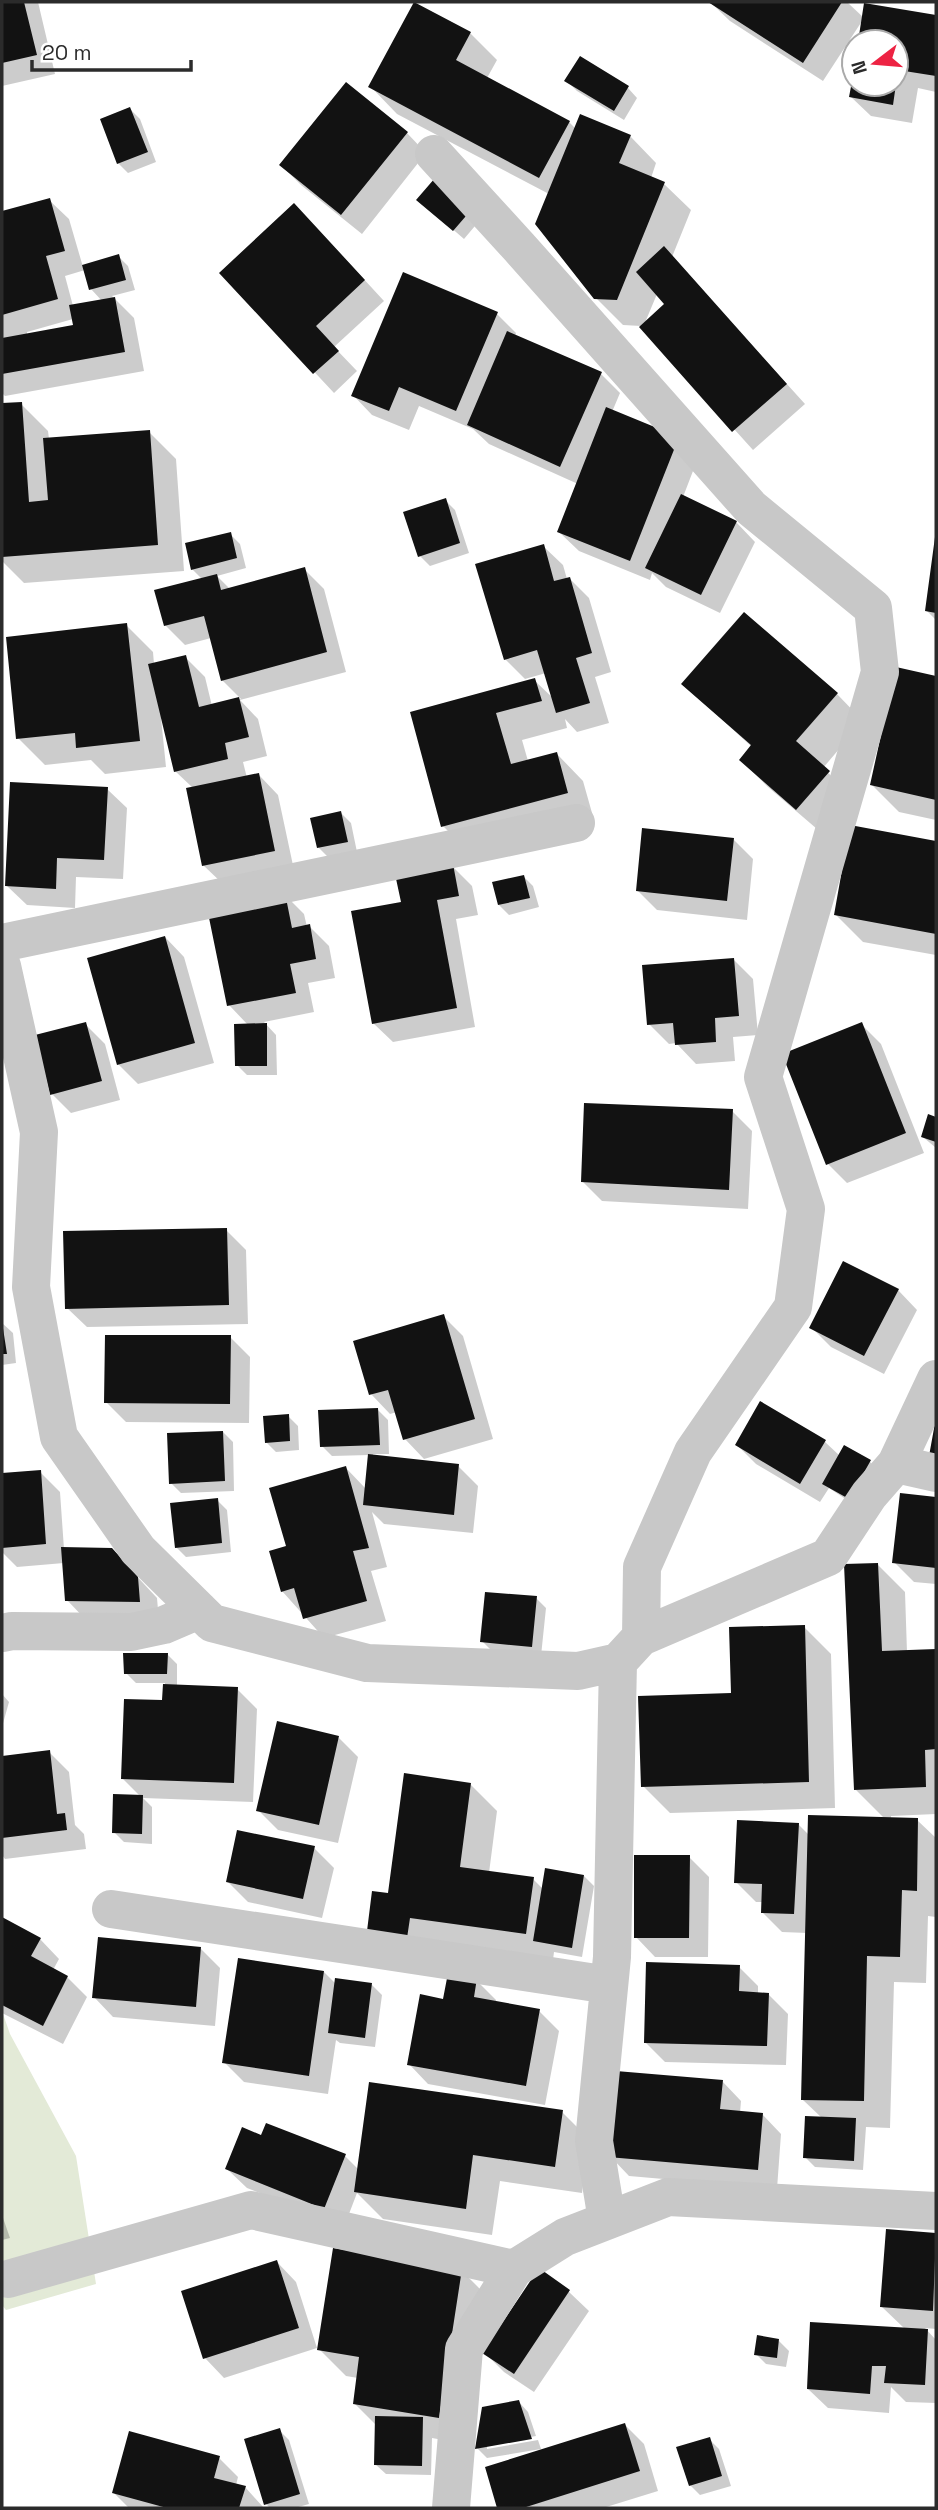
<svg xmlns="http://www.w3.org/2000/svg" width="938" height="2510" font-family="'Space Grotesk',sans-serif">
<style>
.green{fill:#e3ead7}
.shadow{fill:#0003;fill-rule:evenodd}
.building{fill:#121212}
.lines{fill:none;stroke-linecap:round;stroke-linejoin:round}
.minor{stroke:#c8c8c8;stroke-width:38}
</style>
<rect width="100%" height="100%" fill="#fff"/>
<path class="green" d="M2,2011l8,23 66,122 20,128 -90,26 -4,-5z"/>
<path class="shadow" d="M2,2h36l17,72 -53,12z
M710,2h137l17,16 -41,63 -93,-60z
M866,5l70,12v75l-18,-4 -6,35 -41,-7 -20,-19 3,-19v6h42v-42h-36z
M470,33l27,27 -10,18 82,44 7,7 54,7 26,27 -5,15 13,6 27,26 -19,47 133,147 -52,46 -112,-124 -18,-1 -27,-27 -47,-104 -152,-80 -26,-27zM657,294l10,10 -23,21z
M567,81l61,7 9,10 -13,22 -47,-29z
M130,109l10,10 16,43 -28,11 -10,-10z
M407,133l19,20 -64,81 -61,-49 -20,-20z
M49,200l20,19 14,48 35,-11 10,10 7,24 -23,6 22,22 10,53 -139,25 -3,-3v-180zM85,270l6,19 11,12 -29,5 -8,-30zM73,319l2,7 -48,9v-3z
M419,200l61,20 -16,19z
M314,225l70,76 -50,46 23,24 -23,22 -112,-120z
M497,314l19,19 -1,3 85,37 20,20 -8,19 86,46 -15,39 53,25 19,20 -35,71 -54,-26 -14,-14 -2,7 -71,-29 -20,-19 19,-48 -89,-40 -16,-15 -54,-23 -10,24 -37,-15 -19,-20z
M21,404l27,27 1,8 100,-7 27,27 8,112 -160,12 -22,-22v-156z
M445,500l10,10 14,43 -39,13 -10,-10z
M230,534l10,10 6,24 -29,8 13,13 74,-20 20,20 22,83 -106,28 18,19 9,37 -24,6 4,16 12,-3 19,20 16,75 -71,14 -20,-19 -10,-77 -18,-17 -12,-53h-2l5,49 -61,7 -14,-14 -46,5 -27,-27 108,-113 27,27 1,12 31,-7 20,20 7,29 29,-7 -19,-19 -11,-42 -26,7 -20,-20 37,-46 -10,-10z
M936,538v82l-9,-9z
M543,546l20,19 4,14 2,-1 20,20 22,74 -16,5 14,46 -32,9 -12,-13 2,9 -45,12 6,21 29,-7 26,27 11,39 -124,33 -27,-27 -31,-113 122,-33 20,19 -8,-26 -21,6 -20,-20z
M897,669l39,9v142l-37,-8 -27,-27z
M683,684l154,10 26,27 -40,47 32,31 -31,36 -56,-48 -27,-27 11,-13z
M107,789l20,19 -4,71 -47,-2 -1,31 -48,-3 -20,-19z
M341,813l10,10 6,29 -29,5 -10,-10z
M851,827l85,16v112l-73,-13 -27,-27z
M733,839l20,20 -6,61 -90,-10 -19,-19z
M452,866l20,20 6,29 -22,4 19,108 -82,15 -20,-19 30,-120z
M523,876l10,10 6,21 -30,8 -10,-10z
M285,895l19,19 3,13 2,-1 20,20 6,32 -27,5 6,29 -50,10 12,13 1,40h-30l-10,-10 11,-40 -19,-20z
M165,937l19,20 30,106 -76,21 -20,-20z
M734,960l19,19 5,56 -25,2 2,24 -39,3 -20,-21 -7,1 -20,-20z
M85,1024l20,20 15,56 -49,13 -19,-19z
M861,1024l20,20 43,109 -77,30 -19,-19z
M732,1111l20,20 -4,78 -146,-8 -20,-20z
M929,1117l7,2v29l-13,-11z
M226,1230l20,20 2,74 -161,3 -20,-19z
M898,1290l19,20 -33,64 -53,-27 -20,-20z
M443,1316l20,20 30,103 -69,20 -19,-20 -8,-27 -7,2 -19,-20z
M2,1323l11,10 3,30 -14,2z
M230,1337l20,20 -1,66 -123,-1 -20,-20z
M378,1410l10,10 1,34h-16v3l85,9 20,20 -5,47 -89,-9 -12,-12 15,55 -16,4 15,50 -62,17 -42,-47 6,-43 58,-80 20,21 3,-34 -37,1 -10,-10z
M288,1416l10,10 1,24 -23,2 -10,-10z
M223,1432l10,10 1,49 -53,2 -10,-10z
M824,1441l16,15 30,6 10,10 -21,36 -30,-20 -9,14 -64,-38 -19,-19z
M40,1472l20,20 4,57 67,21 26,28 2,23 -73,-1 -19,-20 -3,-37 -47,4 -15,-15v-77z
M901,1495l35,4v85l-22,-2 -20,-20z
M217,1500l10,10 4,42 -45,5 -10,-10z
M878,1565l27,27 2,60 29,-1v163l-45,2v3l26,1 19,18v79l-8,-1 -2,67 -32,-1 -4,146 -24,-1 -3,43 -48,-3 -10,-10 17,-39 -19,-18 4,-167 -25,-1 -20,-20 1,-10h-7l-20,-20 62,-58 12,12 75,-17 -29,-29z
M536,1598l10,10 -5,48 -49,-5 -10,-10z
M804,1627l27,27 4,154 -165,5 -27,-27 90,-91z
M167,1654l10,10v22l60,3 20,20 -4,93 -110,-4 9,9v37l-28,-2 -10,-10 27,-35 -19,-19 42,-76 1,-19h-29l-10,-10z
M2,1694l7,8 -7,25z
M339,1738l19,19 -20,86 -60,-13 -20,-20z
M49,1752l20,20 6,53 9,9 2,15 -81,10 -3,-4v-97z
M470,1784l27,27 -8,62 44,6 10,10 41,-13 10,10 -12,71 -28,-5 -1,8 -184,-29 21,-36z
M314,1848l20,20 -12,50 -74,-16 -20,-20z
M689,1857l20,20 -1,80h-53l-19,-20z
M2,1919l38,20 19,20 -6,11 14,7 20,20 -24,47 -61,-31z
M201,1949l19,19 -5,58 -102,-9 -19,-20z
M739,1967l19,19v8h10l20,20 -2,51 -121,-3 -20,-20z
M324,1972l12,12 36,1 10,10 -7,52 -35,-4 -4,-3 -8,54 -84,-12 -20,-20z
M476,1980l20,20v3l43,8 20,20 -14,74 -117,-21 -19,-20 36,-63z
M722,2081l19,20 -1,12 22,1 19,20 -4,55 -148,-13 -19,-20z
M562,2112l27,27 -7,54 -82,-12 -8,54 -109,-16 -26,-26 -13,34 -97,-39 -20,-19 35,-31 83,18 14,14z
M2,2215l8,23 -8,2z
M887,2231l49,4v94l-11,-1 11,12v63l-30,-1 -15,-15 -2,26 -61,-5 -20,-19 97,-60 -23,-22z
M277,2262l19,20 21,66 -93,30 -19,-20z
M461,2270l27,27 -23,147 -33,-6 -1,37 -45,-1 -11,-10 1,-39 -22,-22 4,-25 -12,-2 -27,-27z
M540,2271l29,21 20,19 -55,81 -30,-20 -20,-20z
M779,2341l10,10 -3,16 -20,-3 -10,-10z
M518,2401l10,11 8,24 -49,9v4l51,-9 3,9 -54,9 -10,-10z
M625,2425l19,19 14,47 -55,17h-104l-12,-39z
M279,2430l10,10 20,64 -14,4h-25l-4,-4z
M709,2439l10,10 12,37 -31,9 -10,-10z
M219,2458l19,19 -2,8 9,2 19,21h-135l-15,-15z"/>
<path class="building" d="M2,2h22l13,53 -35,8z
M414,2l57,30 -15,28 114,61 -31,57 -171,-91z
M708,2h134l-39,61z
M864,3l72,12v61l-38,-6 -2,5v-33h-38z
M580,56l49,30 -15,25 -50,-30z
M853,76l1,8h42l-3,21 -44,-8z
M346,82l62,50 -67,83 -62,-50z
M130,107l18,45 -31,12 -17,-45z
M580,114l51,21 -12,28 46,19 -48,118 -23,-1 -59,-75z
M435,178l37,31 -19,22 -37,-31z
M50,198l15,53 -19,5 12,43 -56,16v-104z
M294,203l71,77 -49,46 23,25 -26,23 -94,-101z
M664,246l123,138 -55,48 -93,-105 25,-23 -28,-32z
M119,254l7,26 -37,10 -7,-25z
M403,272l95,40 -42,99 -57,-24 -10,24 -38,-15z
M115,297l10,55 -123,22v-36l71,-13 -4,-20z
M507,331l95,41 -42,95 -93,-42z
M22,402l7,100 19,-2 -5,-62 107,-8 8,115 -156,12v-154z
M606,407l73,30 -49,124 -73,-29z
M681,494l56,27 -36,74 -56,-27z
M446,498l14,45 -42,14 -15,-45z
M231,532l6,26 -46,12 -6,-27z
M935,537h1v76l-11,-2z
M544,544l10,37 16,-4 22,76 -16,5 14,45 -34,10 -19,-63 -33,10 -29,-96z
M305,567l22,85 -106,29 -17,-65 -40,10 -10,-36 63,-16 4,16z
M744,612l94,81 -42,48 34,30 -34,39 -57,-50 12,-15 -70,-61z
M127,623l13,118 -64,7 -1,-15 -59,6 -10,-102z
M186,655l13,52 40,-10 10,40 -24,6 3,16 -54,13 -26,-108z
M896,667l40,9v124l-66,-15z
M535,678l7,23 -46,12 15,51 46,-12 11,41 -127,34 -31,-115z
M259,773l16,78 -73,15 -16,-78z
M10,782l98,5 -4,73 -47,-2 -1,31 -51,-3z
M341,811l7,31 -31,6 -7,-30z
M850,825l86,16v93l-102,-19z
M642,828l92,10 -7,63 -91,-10z
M453,864l6,32 -22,4 20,108 -85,16 -21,-113 50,-9 -6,-28z
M524,875l6,23 -32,7 -6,-23z
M285,893l7,35 18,-4 6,35 -26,5 6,29 -69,13 -20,-98z
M165,936l30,107 -78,22 -30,-107z
M734,958l5,58 -24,2 1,24 -41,3 -2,-22 -26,2 -5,-60z
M86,1022l16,59 -52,14 -15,-60z
M862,1022l44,111 -80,32 -44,-111z
M267,1023v43h-32l-1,-42z
M584,1103l149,6 -4,81 -148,-8z
M928,1114l8,3v25l-15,-5z
M227,1228l2,77 -164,4 -2,-78z
M843,1261l56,28 -35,67 -55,-28z
M444,1314l31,105 -72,21 -15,-50 -19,5 -16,-54z
M2,1322l5,32h-5z
M105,1335h126l-1,69 -126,-1z
M760,1401l66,39 -26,44 -65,-39z
M378,1408l2,37 -60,2 -2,-37z
M289,1414l1,27 -25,2 -2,-27z
M935,1423h1v35l-7,-2z
M223,1431l2,50 -56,3 -2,-51z
M844,1445l27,15 -22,39 -27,-15z
M368,1454l91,10 -5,51 -91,-10z
M346,1466l23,82 -16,3 14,50 -64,18 -9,-31 -13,4 -12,-41 17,-5 -17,-58z
M41,1470l5,74 -44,4v-75z
M900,1493l36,4v71l-44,-5z
M218,1498l4,45 -47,5 -5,-45z
M61,1547l51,1 26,29 2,25 -75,-1z
M878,1563l4,88 54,-2v100l-11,1 1,37 -72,3 -10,-226z
M485,1592l52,4 -5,51 -52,-5z
M805,1625l4,157 -168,5 -3,-91 93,-3 -2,-66z
M123,1653h45l-1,21h-43z
M163,1684l75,3 -4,96 -113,-4 3,-80 38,1z
M277,1721l62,15 -20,89 -63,-14z
M50,1750l7,64 8,-1 2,17 -65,8v-82z
M404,1773l67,10 -11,84 74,10 -8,57 -116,-16 -3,20 -40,-7 5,-40 16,2z
M113,1794l30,1 -1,39 -30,-1z
M808,1815l110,3 -1,73 -15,-1 -2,67 -33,-1 -3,145 -63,-1z
M737,1820l62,3 -5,91 -33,-1 1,-29 -28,-1z
M237,1830l78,16 -12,53 -77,-17z
M634,1855h56l-1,83h-55z
M545,1868l39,7 -12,73 -39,-7z
M2,1917l39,21 -10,18 37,20 -25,50 -41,-21z
M98,1937l103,10 -5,60 -104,-9z
M238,1958l86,13 -15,105 -87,-13z
M646,1962l94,3 -1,26 30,2 -2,53 -123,-3z
M448,1973l29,5 -3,19 66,12 -14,77 -119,-21 13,-71 23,5z
M335,1978l37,5 -7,55 -37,-5z
M616,2071l107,9 -3,29 43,4 -5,57 -150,-13z
M369,2082l194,28 -8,57 -82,-12 -7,54 -112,-17z
M805,2116l51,2 -2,43 -51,-3z
M266,2123l80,31 -22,55 -99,-40 17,-42 19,8z
M886,2229l50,4 -3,78 -53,-4z
M333,2248l129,21 -23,149 -86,-14 6,-47 -42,-7z
M277,2260l22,68 -96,31 -22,-68z
M539,2268l31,22 -56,84 -32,-21z
M810,2322l118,7 -3,56 -41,-2 2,-17h-14l-2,28 -63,-5z
M757,2335l22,4 -2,19 -23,-3z
M519,2400l13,39 -57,10 7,-42z
M375,2416l48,1 -1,49 -48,-1z
M625,2423l15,48 -117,37h-26l-12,-41z
M280,2428l20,66 -36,11 -20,-66z
M129,2431l91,25 -6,22 32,8 -7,22h-72l-55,-15z
M710,2437l12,39 -33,10 -13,-39z"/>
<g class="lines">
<path class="minor" d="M434,154l85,93 232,261 122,100 7,64 -117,405 43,132 -13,98 -100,145 -51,115 -1,70
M2,943l574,-120
M2,966l37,166 -8,155 28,150 79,113 74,73 155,40 211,8 40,-9 23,-25 187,-80 41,-62 27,-31 40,-85
M896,1464l40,9
M2,1633l10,-2 119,1 33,-7 35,-15
M111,1909l498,76
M607,2220l-13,-79 18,-184 6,-295
M8,2279l243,-69 263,59
M451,2508l13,-159 50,-80 51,-32 103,-40 268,14"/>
</g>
<rect width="938" height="2510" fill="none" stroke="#2b2b2b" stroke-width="7"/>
<g transform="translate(875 63) rotate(254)"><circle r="33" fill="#ffffff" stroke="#aaaaaa" stroke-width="2"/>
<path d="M0-5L12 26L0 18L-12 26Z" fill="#ed2343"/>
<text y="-10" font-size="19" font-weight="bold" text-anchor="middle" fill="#2b2b2b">N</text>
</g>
<path d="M32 60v10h159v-10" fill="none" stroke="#2b2b2b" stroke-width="3.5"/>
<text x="42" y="60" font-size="21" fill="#2b2b2b" stroke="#ffffff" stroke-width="5" paint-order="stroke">20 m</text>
</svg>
